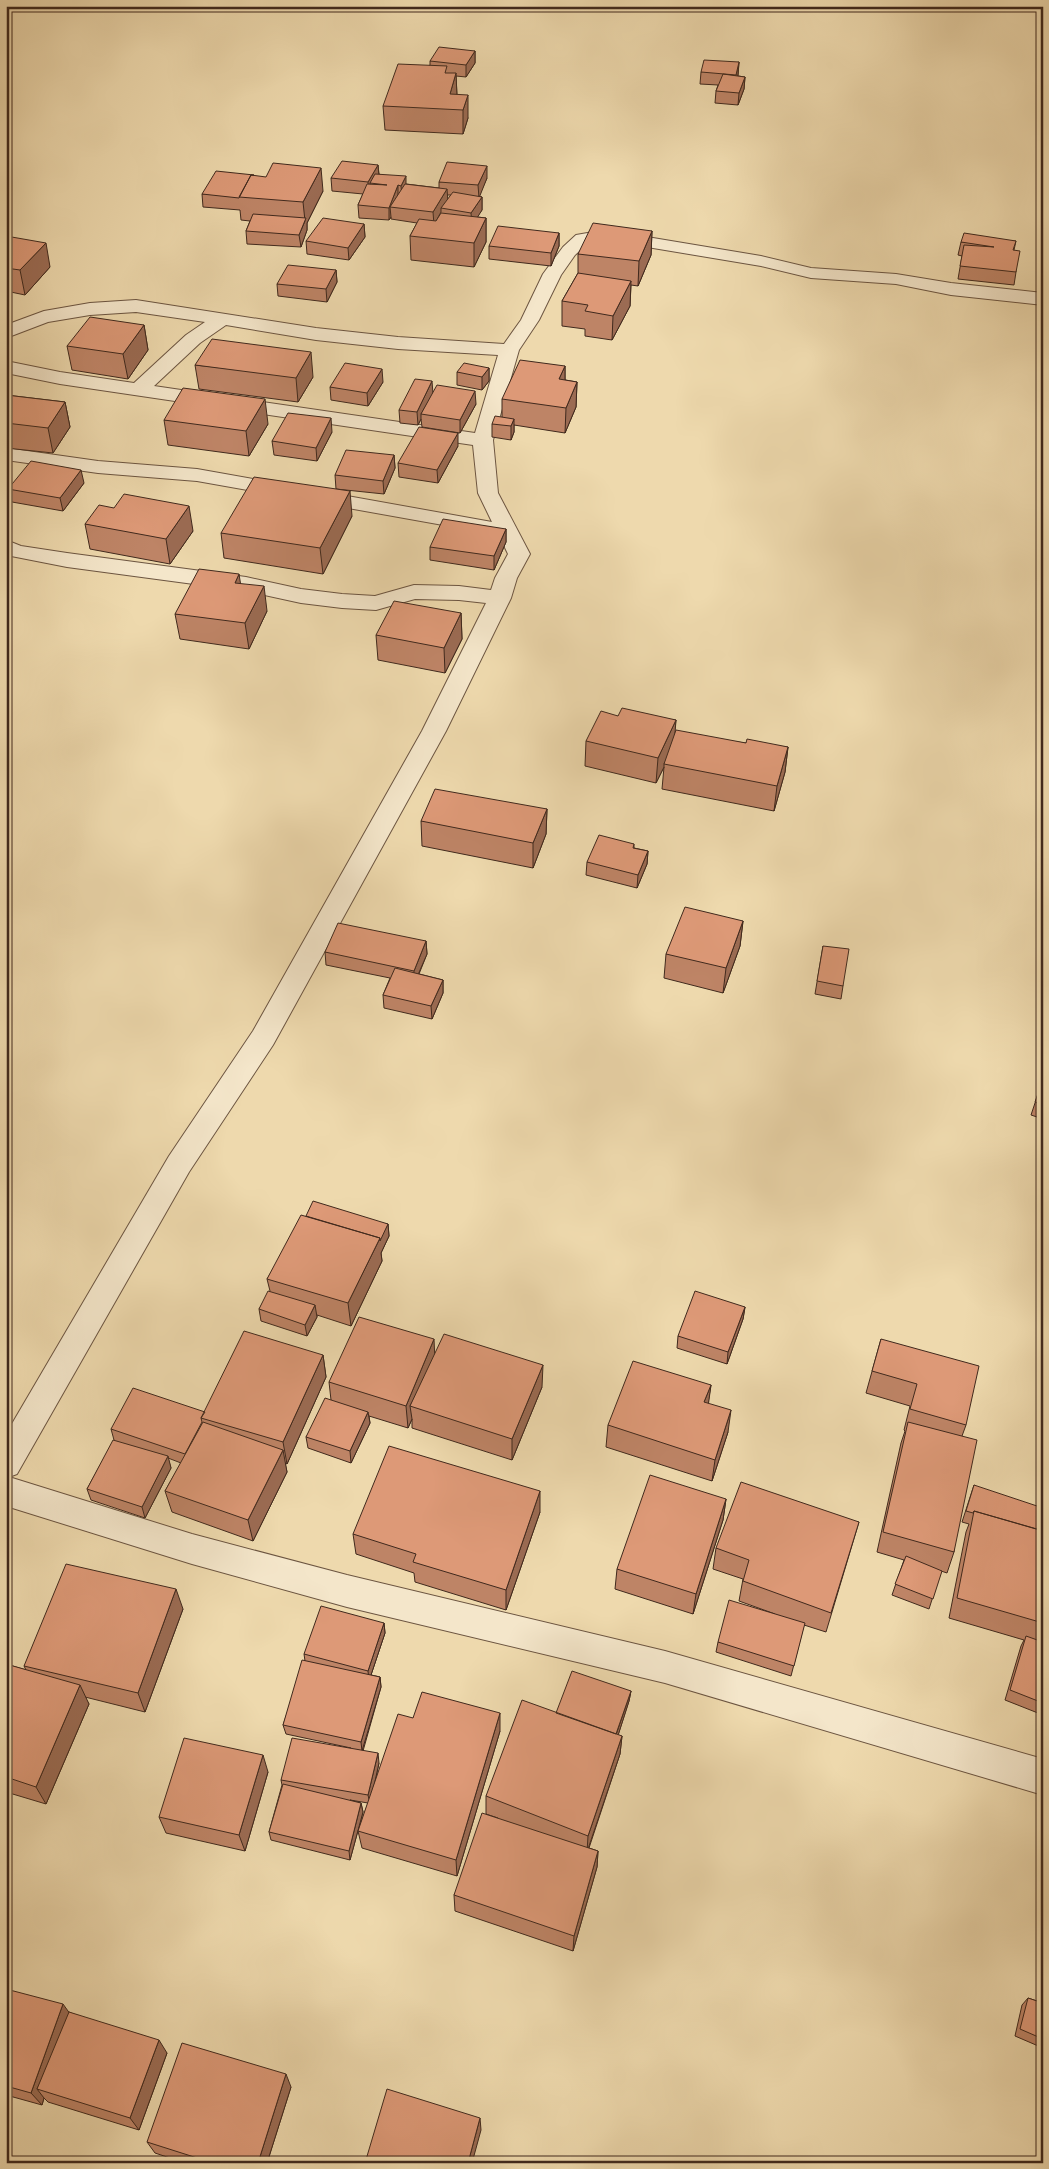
<svg xmlns="http://www.w3.org/2000/svg" width="1049" height="2169" font-family="'EB Garamond',serif">
<style>
.lines{fill:none;stroke-linecap:round;stroke-linejoin:round}
.street-casing{stroke:#6c5541;stroke-width:2}
.street{fill:#f4e6ca;fill-rule:evenodd}
.wall{fill:#be8466;stroke:#40291d;fill-rule:evenodd}
.shaded-wall{fill:#9b6b53;stroke:#40291d}
.building{fill:#d97;stroke:#40291d}
</style>
<rect width="100%" height="100%" fill="#eed9ad"/>
<filter id="stains"><feTurbulence type="fractalNoise" baseFrequency=".004" numOctaves="4"/><feColorMatrix values="0 0 0 0 .2 0 0 0 0 .09 0 0 0 0 .02 0 0 0 .5 -.17"/></filter>
<radialGradient id="worn" r=".72"><stop offset=".6" stop-color="#630" stop-opacity="0"/><stop offset="1" stop-color="#630" stop-opacity=".3"/></radialGradient>
<g class="lines">
<defs>
<path id="street" d="M605,230l156,26 50,12 85,6 55,9 92,10v12l-92,-10 -55,-11 -85,-6 -50,-12 -156,-26 -17,3 -13,12 -14,20 -22,45 -20,30 -26,90 5,53 32,61 -13,24 -6,20 -65,133 -173,314 -84,127 -172,302 -8,3 183,57 155,41 318,76 378,108v36l-378,-112 -318,-76 -155,-43 -186,-58v-72l163,-278 84,-125 169,-300 64,-128 -27,-3 -44,-1 -39,11 -34,-2 -41,-5 -55,-12 -179,-24 -61,-12v-15l15,6 46,7 179,24 55,12 41,5 33,2 39,-11 45,1 32,4 4,-12 13,-24 -9,-19 -302,-54 -99,-8 -92,-13v-12l92,13 99,8 295,53 -14,-29 -5,-48 -413,-61 -54,-11v-12l54,11 74,11 52,-48 19,-13 -69,-10 -46,3 -42,7 -42,16v-13l38,-14 46,-8 46,-3 180,28 82,9 106,7 17,-24 22,-46 20,-27 13,-12zM226,325l90,15 82,9 100,6 -23,78 -321,-47 46,-43z"/>
</defs>
<use href="#street" class="street-casing"/>
<use href="#street" class="street"/>
</g>
<path class="wall" d="M475,51v12l-9,14 -10,-1 1,19 11,23 -5,16 -78,-4 -2,-24 47,-41v-4z
M739,62l-1,14 7,1 -1,12 -6,16 -23,-2 1,-12 2,-6 -18,-1 1,-12z
M378,165l1,9 27,10 33,4v-6l48,-4 -8,18 3,1v13l-5,7 9,1v24l-12,25 -63,-7 -1,-24 7,-13 -26,-4v-2l-2,3 -30,-2 -1,-13 5,-11 -31,-3 -1,-13zM447,195h4l-3,5z
M323,191l-16,32v7l-6,17 -54,-3 -1,-13 4,-10 -9,-1 -1,-10 -37,-3 -1,-13z
M364,224l1,13 -16,23 -42,-6 -1,-13z
M652,231l-1,24 -13,31 -7,-1 -1,21 -18,34 -27,-4v-7l-23,-3v-25l16,-28v-19z
M559,233v13l-8,20 -62,-7v-13z
M6,236l44,31 -25,28 -19,-4z
M1016,241l-2,9 2,22 -2,13 -56,-6 4,-23 -4,-1 3,-13z
M336,270l1,12 -10,20 -49,-6 -1,-12z
M144,325l4,25 -20,29 -56,-9 -5,-24z
M195,365l118,12 -15,25 -99,-13z
M565,366v14l12,2 -1,25 -11,26 -51,-8v7l-3,8 -19,-3v-13l10,-7v-18z
M489,368v13l-7,9 -25,-5v-13z
M383,382l-15,24 -37,-6 -1,-13z
M433,392l43,12 -16,29 -38,-6 -1,-8 -3,6 -18,-2 -1,-13z
M6,395l59,7 5,25 -17,26 -47,-5z
M164,420l104,4 -19,32 -81,-11z
M332,432l-15,29 -43,-6 -2,-14z
M458,446l-20,37 -39,-6 -1,-14z
M394,455l1,13 -11,26 -48,-5 -1,-14z
M84,483l-21,28 -51,-9 -4,-13z
M352,516l-29,58 -99,-16 -3,-25z
M85,524l108,7 -23,33 -80,-15z
M506,529v13l-12,28 -64,-10v-13z
M267,611l-18,38 -69,-10 -5,-25z
M461,613l1,26 -17,34 -67,-13 -2,-25z
M618,716l58,4 -2,15 72,8 42,4 -3,25 -11,39 -112,-22 2,-22 -8,16 -71,-17 1,-25z
M547,809l-1,25 -13,34 -111,-22 -1,-25z
M634,844v4l14,3 -1,13 -10,24 -51,-13 1,-13z
M743,921l-3,25 -17,47 -59,-15 2,-24z
M426,941l1,13 -8,20 24,6v13l-11,26 -48,-11 -1,-13 7,-17 -64,-13 -1,-13z
M823,946l20,40 -2,13 -26,-5z
M1043,1079v40l-12,-4z
M306,1216l82,8 1,12 -8,17 1,8 -31,65 -34,-11v2l-10,19 -46,-15 -2,-12 11,-18 -3,-12z
M745,1307l-2,12 -16,45 -50,-16 1,-12z
M881,1339l85,86 -4,11 -8,116 -7,21 -6,-2 -12,38 -37,-14 12,-35 -27,-8 24,-109 4,-12 -1,-1 6,-24 -44,-13z
M435,1353l107,34 -30,73 -100,-32v-9l-4,9 -39,-12 1,7 -19,40 -43,-15 -2,-11 25,-37 -2,-18z
M323,1355l3,22 -39,87 -2,-1 2,9 -34,69 -81,-29 -7,-21 16,-28 -13,-5 3,10 -26,50 -54,-18 -4,-11 27,-49 -3,-11 94,-17z
M711,1385l-3,18 20,29 -16,49 -106,-34 2,-22z
M974,1485l63,44 6,2v184l-38,-15 16,-54 3,-6 -75,-22 17,-86 3,-8 -7,-2z
M726,1499l-3,21 -30,94 -78,-25 2,-20z
M540,1512l-34,98 -91,-28 -1,-9 -58,-19 -3,-20z
M859,1522l-33,110 -22,-7 -13,51 -75,-24 2,-10 57,-28 -36,-13 4,-22 -30,-10 3,-21z
M183,1609l-38,103 -60,-15 4,7 -43,100 -40,-12v-128l20,6 -2,-4z
M384,1623l1,10 -14,42 9,2 1,10 -18,64 16,12 -4,19 38,-64 87,13 -43,145 -95,-28 -4,-17 10,-28 -18,-3 11,3 2,9 -13,48 -79,-20 -2,-8 13,-47 -1,-5 70,-32 -65,-14 -3,-9 22,-64 -1,-7z
M631,1691l-2,10 -11,34 4,1 -2,18 -31,94 9,3 -1,16 -24,84 -118,-40 -1,-16 44,-77 -12,-4v-18l70,-83z
M268,1772l-23,79 -79,-18 -7,-16z
M6,1989l63,23 98,41 -28,77 -91,-28 -4,-4 -2,7 -36,-10z
M1028,1998l15,5v45l-28,-12 7,-31z
M291,2087l-24,76h-82l-30,-10 -8,-11z"/>
<path class="shaded-wall" d="M7,43l3,12 -4,5v-15z
M475,51v12l-9,14v-12z
M739,62l-1,12 -3,13 1,-12z
M456,73l1,24 -7,-3z
M745,77l-1,12 -6,16 1,-12z
M468,95v23l-5,16v-24z
M378,165l1,12 -9,6 1,9 -2,3 -1,-13z
M487,166v12l-8,20 -1,-13z
M321,168l2,23 -16,32v7l-6,17 -2,-12 6,-14 -2,-19z
M406,176v13l-4,9 -1,-12z
M398,185v13l-8,9 1,10 -2,3v-12z
M447,189l1,13 -7,6v4l-7,13 -1,-13z
M482,197v13l-10,16 -1,-13z
M486,218v24l-12,25v-24z
M364,224l1,13 -16,23 -1,-12z
M652,231l-1,24 -13,31 1,-25z
M559,233v13l-8,20v-13z
M46,243l4,24 -25,28 -5,-25z
M336,270l1,12 -10,20 -1,-13z
M631,281l-1,25 -18,34 1,-24z
M144,325l4,25 -20,29 -5,-25z
M311,352l2,25 -15,25 -2,-24z
M565,366v24l-6,-11z
M489,368v13l-7,9v-13z
M382,369l1,13 -15,24 -1,-13z
M432,381l1,13 -12,20v5l-3,6 -1,-13z
M577,382l-1,25 -11,26 1,-25z
M475,391l1,13 -16,29v-13z
M265,399l3,25 -19,32 -3,-25z
M65,402l5,25 -17,26 -5,-25z
M331,418l1,14 -15,29 -1,-13z
M514,419v13l-3,8v-14z
M458,433v13l-20,37 -1,-13z
M394,455l1,13 -11,26 -1,-13z
M81,470l3,13 -21,28 -3,-13z
M350,491l2,25 -29,58 -3,-26z
M189,506l4,25 -23,33 -4,-25z
M506,529v13l-12,28v-14z
M239,574l4,25 -8,-16z
M264,586l3,25 -18,38 -4,-26z
M461,613l1,26 -17,34 -1,-25z
M676,720l-2,26 -10,18v3l-8,16 2,-25z
M788,747l-3,25 -11,39 3,-25z
M547,809l-1,25 -13,34v-25z
M648,851l-1,13 -10,24 1,-13z
M743,921l-3,25 -17,47 3,-25z
M426,941l1,13 -13,30v-13z
M443,980v13l-11,26 -1,-13z
M388,1224l1,12 -8,17 1,8 -31,65 -3,-23 32,-65z
M315,1305l2,12 -10,19 -2,-11z
M745,1307l-2,12 -16,45 1,-12z
M434,1339l1,22 -25,45 2,13 -4,9 -2,-22z
M323,1355l3,22 -39,87 -4,-22z
M543,1365l-1,22 -30,73v-21z
M711,1385l-3,22 -4,-5z
M731,1410l-3,22 -16,49 3,-21z
M368,1412l2,11 -19,40 -1,-12z
M283,1450l4,22 -34,69 -5,-21z
M168,1456l3,12 -26,50 -3,-11z
M540,1491v21l-34,98v-20z
M726,1499l-3,21 -30,94 3,-20z
M176,1589l7,20 -38,103 -7,-19z
M384,1623l1,10 -16,48 -1,-10z
M380,1677l1,10 -19,64 -1,-9z
M80,1685l9,19 -43,100 -10,-17z
M631,1691l-2,10 -14,44 1,-10z
M500,1713v18l-43,145 -1,-16z
M622,1736l-2,18 -33,98 1,-16z
M378,1753l1,10 -9,41 -2,-9z
M263,1755l5,17 -23,79 -6,-16z
M361,1803l2,9 -13,48 -1,-9z
M598,1851l-1,16 -24,84 1,-15z
M63,2004l10,14 -36,71 7,9 -2,7 -11,-12z
M159,2040l8,13 -28,77 -9,-12z
M286,2074l5,13 -24,76h-9z
M480,2118l1,12 -9,33h-4z"/>
<path class="building" d="M439,47l36,4 -9,14 -36,-4z
M704,60l35,2 -3,13 -35,-3z
M398,64l49,2 -2,7h11l-6,21 18,1 -5,15 -80,-4z
M723,74l22,3 -6,16 -23,-2z
M342,161l36,4 -10,17 -37,-4z
M447,162l40,4 -9,19 -39,-3z
M273,163l48,5 -18,34 -64,-5 12,-22 15,2z
M216,171l38,4h-3l-12,23 -37,-4z
M375,174l31,2 -5,10 -3,-1 -9,23 -31,-3 9,-21 20,1 -17,-2z
M405,184l42,5 -14,23 -43,-5z
M453,192l29,5 -11,16 -30,-5z
M441,213l45,5 -12,25 -64,-7 9,-17 17,2z
M253,214l53,4 -7,17 -53,-4z
M323,218l41,6 -16,24 -42,-7z
M593,223l59,8 -13,30 -61,-7z
M498,226l61,7 -8,20 -62,-7z
M964,233l52,8 -3,9 7,1 -4,21 -56,-6 4,-21 30,2 -33,-5z
M6,236l40,7 -26,27 -14,-2z
M288,265l48,5 -10,19 -49,-5z
M578,273l53,8 -18,35 -28,-5 3,-6 -26,-4z
M90,317l54,8 -21,29 -56,-8z
M212,339l99,13 -15,26 -101,-13z
M520,360l45,6 -6,13 18,3 -11,26 -64,-9z
M345,363l37,6 -15,24 -37,-6z
M464,363l25,5 -7,9 -25,-5z
M415,379l17,2 -15,31 -18,-2z
M437,385l38,6 -15,29 -39,-6z
M183,388l82,11 -19,32 -82,-11z
M6,395l59,7 -17,26 -42,-5z
M288,413l43,5 -15,30 -44,-7z
M495,416l19,3 -3,7 -19,-2z
M419,427l39,6 -21,37 -39,-7z
M346,450l48,5 -11,26 -48,-6z
M31,461l50,9 -21,28 -52,-9z
M254,477l96,14 -30,57 -99,-15z
M124,494l65,12 -23,33 -81,-15 14,-19 15,3z
M443,519l63,10 -12,27 -64,-9z
M199,569l40,5 -4,9 29,3 -19,37 -70,-9z
M394,601l67,12 -17,35 -68,-13z
M622,708l54,12 -18,38 -72,-17 15,-30 17,5z
M676,730l70,13 1,-4 41,8 -11,39 -113,-22z
M435,789l112,20 -14,34 -112,-22z
M599,835l35,9 -1,4 15,3 -10,24 -51,-13z
M685,907l58,14 -17,47 -60,-14z
M338,923l88,18 -12,30 -89,-19z
M823,946l26,3 -6,37 -26,-5z
M395,968l48,12 -12,26 -48,-11z
M1043,1079v26l-8,-3z
M313,1201l75,23 -8,17v-3l-74,-22z
M301,1215l79,23 -32,65 -81,-24z
M268,1291l47,14 -10,20 -46,-16z
M695,1291l50,16 -17,45 -50,-16z
M359,1317l75,22 -28,67 -77,-24z
M244,1331l79,24 -40,87 -82,-24z
M444,1334l99,31 -31,74 -102,-33z
M881,1339l98,27 -13,59 -56,-16 7,-25 -45,-13z
M633,1361l78,24 -7,17 27,8 -16,50 -107,-35z
M133,1388l72,24 -4,6 1,4 -17,32 -74,-25z
M325,1398l43,14 -18,39 -44,-14z
M203,1422l80,28 -35,70 -83,-29z
M908,1422l69,18 -23,112 -71,-20z
M113,1440l55,16 -26,51 -55,-18z
M389,1446l151,45 -34,99 -93,-28 3,-8 -63,-20z
M650,1475l76,24 -30,95 -79,-25z
M741,1482l118,40 -28,91 -88,-32 6,-21 -33,-12z
M974,1485l69,23 -6,21 -63,-18 -1,2 -7,-2z
M974,1511l69,20v92l-86,-25z
M906,1556l36,15 -9,28 -38,-15z
M66,1564l110,25 -38,104 -114,-27z
M729,1600l76,23 -11,43 -76,-24z
M321,1606l63,17 -16,48 -64,-17z
M1026,1636l17,6v61l-33,-13z
M302,1660l78,17 -19,65 -78,-17z
M6,1664l74,21 -44,102 -30,-10z
M572,1671l59,20 -15,43 -60,-21z
M422,1692l78,21 -44,147 -98,-29 40,-117 15,4z
M522,1700l100,36 -34,100 -102,-40z
M184,1738l79,17 -24,80 -80,-18z
M292,1738l86,15 -10,42 -87,-15z
M283,1784l78,19 -12,48 -80,-19z
M482,1813l116,38 -24,85 -120,-41z
M6,1989l57,15 -32,89 -25,-7z
M1028,1998l15,5v36l-23,-10z
M69,2012l90,28 -29,78 -93,-29z
M182,2043l104,31 -28,89h-45l-66,-21z
M387,2089l93,29 -12,45h-103z"/>
<rect width="1049" height="2169" fill="none" stroke="#eed9ad" stroke-width="25"/>
<rect x="8" y="8" width="1034" height="2154" fill="none" stroke="#40291d" stroke-width="2.5"/>
<rect x="12" y="12" width="1024" height="2144" fill="none" stroke="#40291d"/>
<rect width="100%" height="100%" filter="url(#stains)"/>
<rect width="100%" height="100%" fill="url(#worn)"/>
</svg>
